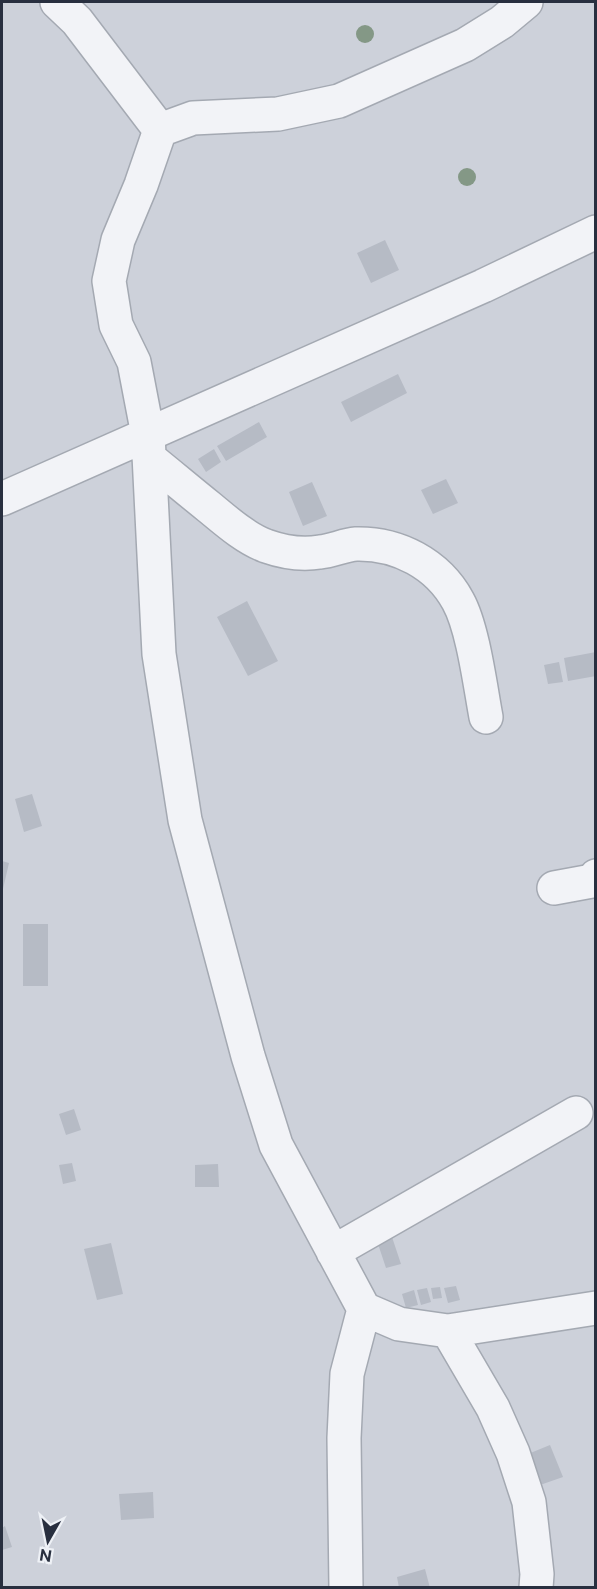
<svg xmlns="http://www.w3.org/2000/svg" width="597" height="1589" font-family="'Public Sans',sans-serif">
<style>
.built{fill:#cdd1da}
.building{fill:#b6bbc5}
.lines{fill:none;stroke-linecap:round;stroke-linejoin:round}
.minor-casing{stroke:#a4a9b2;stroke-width:36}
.minor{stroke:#f2f3f7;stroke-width:33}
.tree{fill:#849886}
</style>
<rect width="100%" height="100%" fill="#dfe2e8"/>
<path class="built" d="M2,2h593v1585h-593z"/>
<path class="building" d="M385,240l14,30 -28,13 -14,-30z
M398,374l9,19 -56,29 -10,-20z
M259,422l8,15 -41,24 -9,-15z
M214,449l7,13 -15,10 -8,-13z
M446,479l12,24 -25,11 -12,-24z
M312,482l15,34 -24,10 -14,-34z
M247,601l31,60 -30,15 -31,-59z
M596,652v24l-28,5 -4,-23z
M559,662l4,20 -15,2 -4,-19z
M32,794l10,32 -18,6 -9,-33z
M2,861l7,2 -6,26h-1z
M23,924h25v62h-25z
M74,1109l7,21 -15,5 -7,-21z
M72,1163l4,18 -13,3 -4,-19z
M218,1164l1,23h-24v-22z
M392,1237l9,27 -15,4 -9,-27z
M111,1243l12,51 -26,6 -13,-51z
M456,1286l4,14 -12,3 -4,-15z
M440,1287l2,11 -9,1 -2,-11z
M427,1288l4,14 -10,3 -4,-15z
M414,1290l4,15 -12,3 -4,-14z
M550,1445l13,32 -23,8 -12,-31z
M153,1492l1,26 -33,2 -2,-26z
M5,1526l7,21 -10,3v-22z
M425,1569l5,19h-31l-2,-11z"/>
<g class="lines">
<defs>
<path id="minor" d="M57,2l20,19 83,109
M160,130l-19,55 -23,55 -9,41 7,44 18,37 14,73 11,219 26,166 63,236 28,89 88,164 35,15 49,7 148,-23
M160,130l33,-12 85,-4 61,-13 126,-56 37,-23 24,-20
M149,458c20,16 40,33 60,49 17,14 36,31 57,39 17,6 36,9 54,6 12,-1 24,-7 36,-8 42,-1 82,20 102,57 15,27 22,84 28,116
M2,499l481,-213 113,-54
M554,888l38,-7 4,-5
M333,1252l243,-139
M448,1331l45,77 20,45 16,49 8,72 -1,14
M346,1588l-2,-150 3,-64 17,-65"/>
</defs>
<use href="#minor" class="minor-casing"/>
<use href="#minor" class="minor"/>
</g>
<g class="tree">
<circle cx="365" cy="34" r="9"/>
<circle cx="467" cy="177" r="9"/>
</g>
<rect width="597" height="1589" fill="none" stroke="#282f3f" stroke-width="6"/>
<g transform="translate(48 1541) rotate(189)" stroke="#eef1f6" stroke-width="4.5" paint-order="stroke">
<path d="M0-4.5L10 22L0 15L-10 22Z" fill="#282f3f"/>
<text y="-9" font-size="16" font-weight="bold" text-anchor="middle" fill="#282f3f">N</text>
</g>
</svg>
